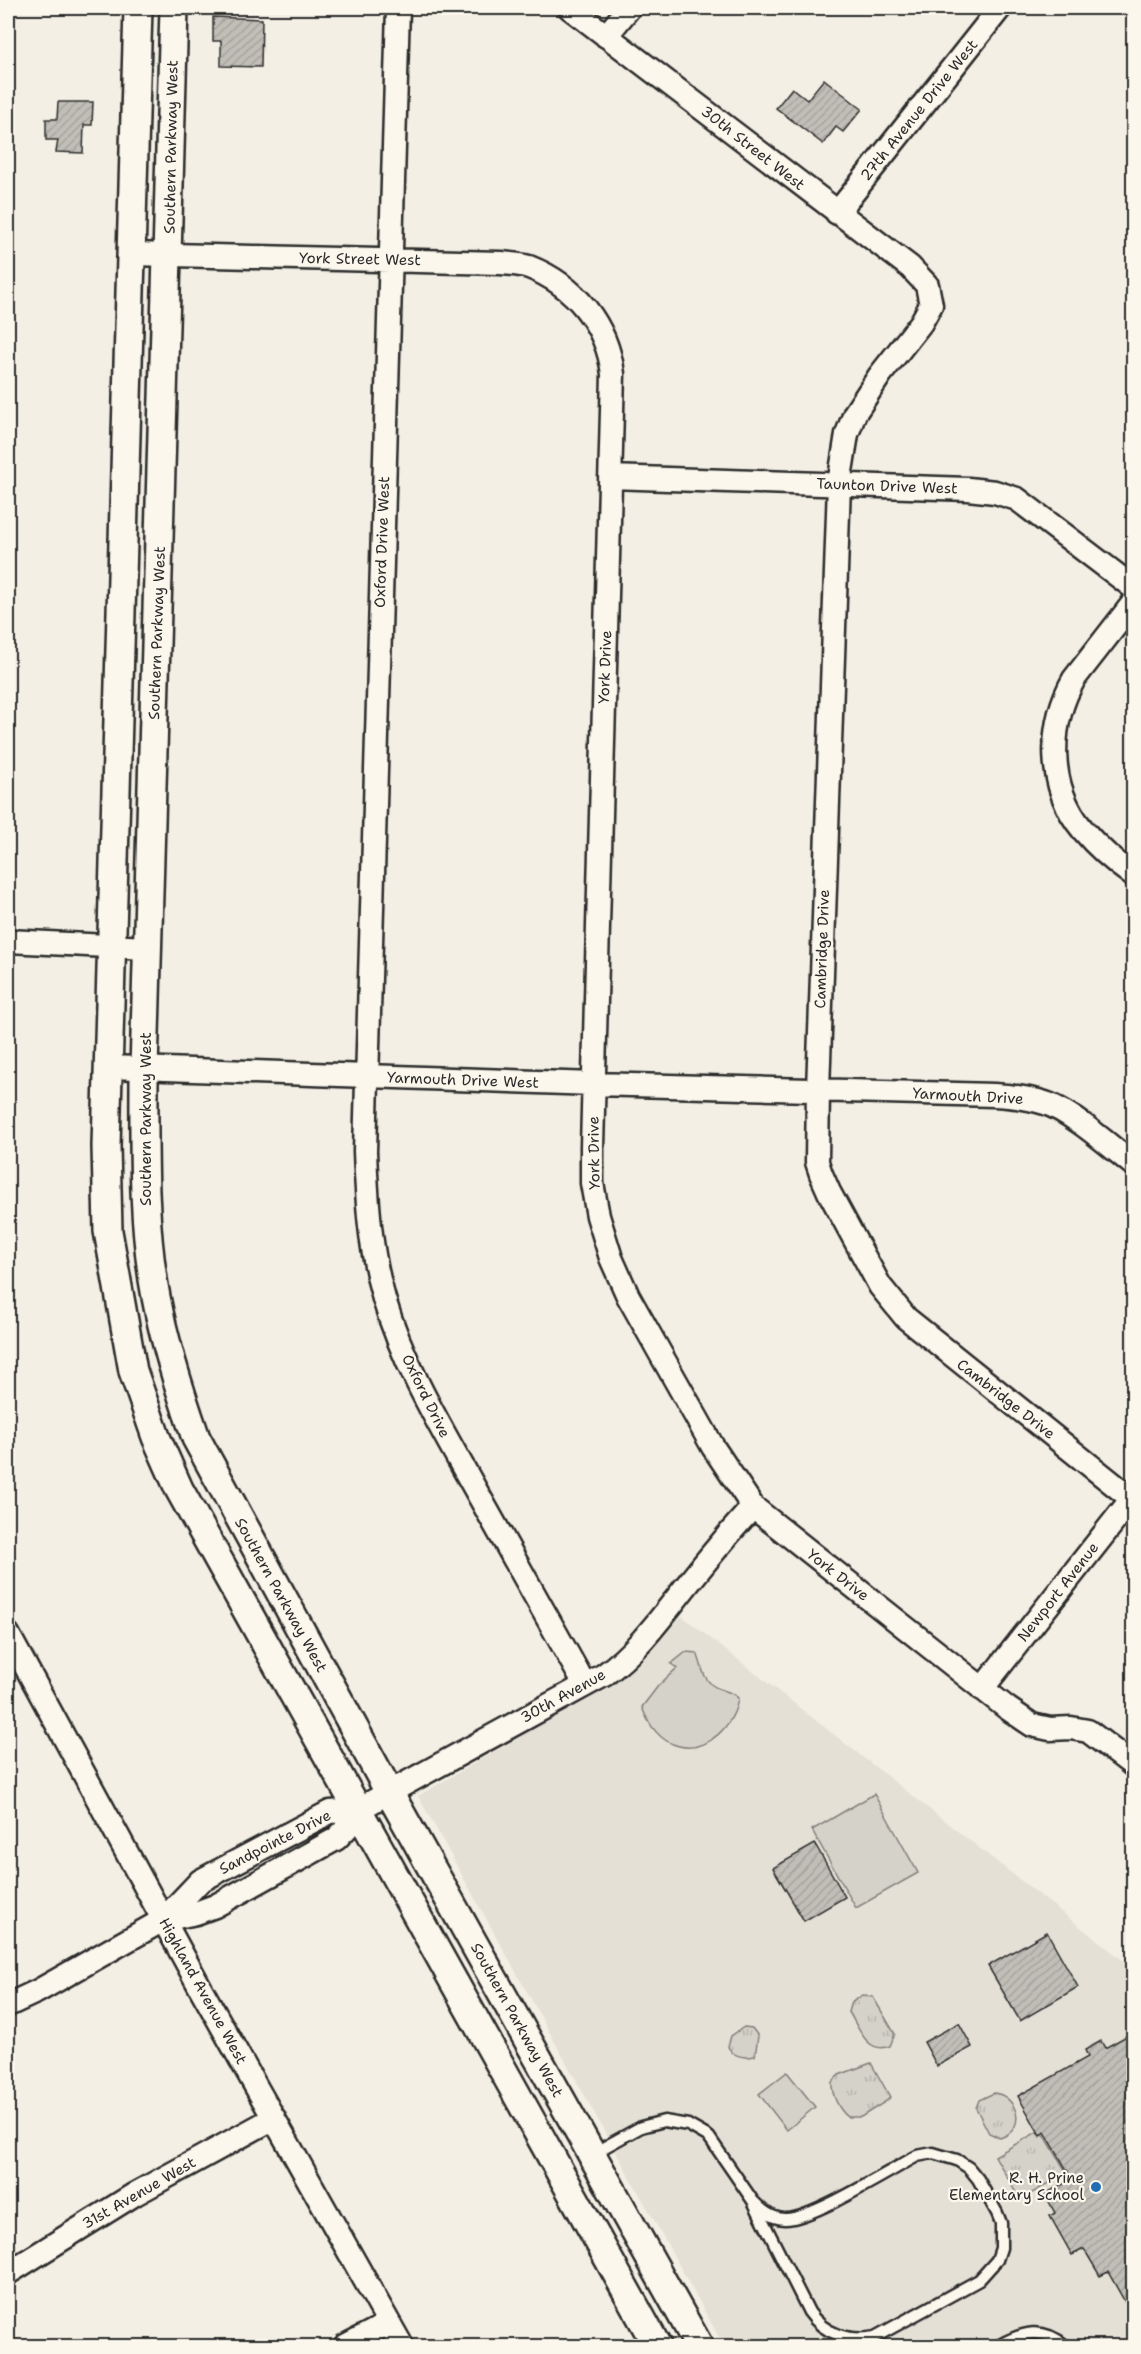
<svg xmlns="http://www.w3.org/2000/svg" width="1141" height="2354" font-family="'Shantell Sans',sans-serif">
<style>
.built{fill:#e4e0d6}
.grass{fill:url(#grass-tufts);stroke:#807e7a;stroke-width:1.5}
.pitch{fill:#d5d2c9;stroke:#807e7a;stroke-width:1.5}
.building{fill:url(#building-hatch);stroke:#2b2b2b;stroke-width:1.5}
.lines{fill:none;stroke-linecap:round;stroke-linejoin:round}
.service-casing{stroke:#2b2b2b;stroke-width:15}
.minor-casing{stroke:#2b2b2b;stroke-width:27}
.tertiary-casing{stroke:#2b2b2b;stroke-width:32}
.service{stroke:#fbf7ec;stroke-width:10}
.minor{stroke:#fbf7ec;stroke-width:22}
.tertiary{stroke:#fbf7ec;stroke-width:27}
.poi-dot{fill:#1f6fb2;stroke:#fbf7ec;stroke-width:2}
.labels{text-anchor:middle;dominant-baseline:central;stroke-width:4.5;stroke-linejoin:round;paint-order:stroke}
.street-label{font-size:15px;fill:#2b2b2b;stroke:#fbf7ec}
.poi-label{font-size:15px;fill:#2b2b2b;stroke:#fbf7ec;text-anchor:end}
</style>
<defs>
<pattern id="grass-tufts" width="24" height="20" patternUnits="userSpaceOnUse" patternTransform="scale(1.5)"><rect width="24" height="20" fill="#d5d2c9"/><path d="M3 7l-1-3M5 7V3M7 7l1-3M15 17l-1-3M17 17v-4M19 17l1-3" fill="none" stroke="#b7b4ad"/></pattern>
<pattern id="building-hatch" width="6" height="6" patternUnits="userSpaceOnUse" patternTransform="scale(1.5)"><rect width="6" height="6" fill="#c0beb6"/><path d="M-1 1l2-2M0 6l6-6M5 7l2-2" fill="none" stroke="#a5a39d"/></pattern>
</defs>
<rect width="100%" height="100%" fill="#f3efe4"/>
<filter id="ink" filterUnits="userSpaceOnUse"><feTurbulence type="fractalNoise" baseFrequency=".0167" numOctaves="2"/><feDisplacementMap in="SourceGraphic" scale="12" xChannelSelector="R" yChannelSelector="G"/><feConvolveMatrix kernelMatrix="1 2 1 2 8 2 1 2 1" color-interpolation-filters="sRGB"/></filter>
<g filter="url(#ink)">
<path class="built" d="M682,1616l451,352v378h-409l-306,-550 197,-115z"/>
<path class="grass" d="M863,1995l10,2 22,37 -5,12c-23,9 -31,-18 -41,-34l3,-10z
M744,2027l8,1 6,8 -3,20c-10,2 -21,2 -27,-9l3,-11z
M871,2063l19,34 -2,3 -27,17h-13c-9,-7 -17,-23 -16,-35l7,-7z
M994,2093c22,2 35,36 6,45l-11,-5 -13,-25 3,-8z
M1037,2132l3,5 4,-3 23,39 -47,27 -25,-44z"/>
<path class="pitch" d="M686,1652l11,1c5,11 5,24 15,32 8,6 19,5 26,13 -3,26 -30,55 -59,48 -19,-4 -31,-22 -37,-39l16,-21 19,-18 -6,-4z
M874,1794l44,79 -62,35 -44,-78z
M787,2072l28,35 -28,23 -28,-36z"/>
<path class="building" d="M213,17l49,2 -1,48 -40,-1v-25h-8z
M824,79l38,30 -19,23 -7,-5 -13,17 -47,-36 16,-20 15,12z
M58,102h35l-1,23h-8l-1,28 -27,-1 2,-12h-12v-21h11z
M815,1844l30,53 -41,24 -31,-53z
M1047,1932l31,55 -58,34 -32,-55z
M959,2023l13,24 -35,19 -13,-24z
M1134,2032v286l-26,-46 -8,4 -16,-27 -12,6 -22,-39 5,-3 -10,-19 27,-15 -27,-47 -5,3 -22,-39 70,-39 -3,-7 16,-9 4,7z"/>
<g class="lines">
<defs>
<path id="service" d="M592,2154l49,-27 23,-6 24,4 21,12 44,64 56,111c15,22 40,30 66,25l104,-57 18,-20 4,-12v-25l-4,-10 -19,-34 -9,-11 -12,-8 -24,-7 -16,3c-26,14 -108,65 -133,63 -14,-1 -22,-9 -31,-18
M998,2346c25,-14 44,-20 68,0"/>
<path id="minor" d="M398,8l-33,1143c2,50 5,100 19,148 20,67 56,127 90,188 37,66 74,132 111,198
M570,8l340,259 17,18 4,20 -10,18 -41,52 -25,38 -8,21 -8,50 -21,606 -1,72 4,12 8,18 51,94 26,32 226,181
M606,36l23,-28
M837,213l163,-205
M131,254l370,9c9,1 19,1 28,4 46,18 78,58 84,107l-21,773v36l6,33 13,42 17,38 85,151 40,60 254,201 25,17 18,4 21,-1 17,3 46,35
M610,477l358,12 27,3 22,7 117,89
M1134,602l-60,77c-26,46 -27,108 9,151 14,17 33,33 51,46
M8,941l139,7
M109,1067l485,17 400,11c18,1 35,3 51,8 26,8 67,45 89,62
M8,1634l193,355 201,357
M982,1689l152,-193
M163,1920l33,-7 19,-7 121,-67 10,-10 11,-19
M8,2005l30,-14 125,-71 37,-39 130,-69 27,-2 247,-135c29,-21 50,-48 72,-76 25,-32 50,-63 77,-92
M8,2273l127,-79 139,-76
M345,2346l44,-23"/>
<path id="tertiary" d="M138,8l-32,1138 2,85 25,140 23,66 23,52 478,857
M174,8l-30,1062c0,76 -2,153 12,227 9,48 24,95 40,141l193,354 310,554"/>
</defs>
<use href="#service" class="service-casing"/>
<use href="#minor" class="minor-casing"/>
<use href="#tertiary" class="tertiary-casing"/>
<use href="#service" class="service"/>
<use href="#minor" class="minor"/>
<use href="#tertiary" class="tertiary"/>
</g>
</g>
<circle class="poi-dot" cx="1096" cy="2187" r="6"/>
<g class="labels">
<g class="street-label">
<text transform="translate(919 110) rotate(-51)">27th Avenue Drive West</text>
<text transform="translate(171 147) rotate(-89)">Southern Parkway West</text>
<text transform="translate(753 148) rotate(38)">30th Street West</text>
<text transform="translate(360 259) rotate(1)">York Street West</text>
<text transform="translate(887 486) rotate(2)">Taunton Drive West</text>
<text transform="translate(382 542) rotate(-88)">Oxford Drive West</text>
<text transform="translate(157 633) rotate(-88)">Southern Parkway West</text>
<text transform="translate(605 667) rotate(-88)">York Drive</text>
<text transform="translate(822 949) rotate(-88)">Cambridge Drive</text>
<text transform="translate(463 1080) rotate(2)">Yarmouth Drive West</text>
<text transform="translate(968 1096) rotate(3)">Yarmouth Drive</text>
<text transform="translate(146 1119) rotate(-90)">Southern Parkway West</text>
<text transform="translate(594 1153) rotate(-91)">York Drive</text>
<text transform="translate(426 1396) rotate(64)">Oxford Drive</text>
<text transform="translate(1006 1399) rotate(38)">Cambridge Drive</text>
<text transform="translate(838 1575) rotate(38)">York Drive</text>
<text transform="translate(1058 1592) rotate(-52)">Newport Avenue</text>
<text transform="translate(281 1595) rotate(61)">Southern Parkway West</text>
<text transform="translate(563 1696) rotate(-29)">30th Avenue</text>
<text transform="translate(275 1842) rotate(-27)">Sandpointe Drive</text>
<text transform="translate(203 1991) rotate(61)">Highland Avenue West</text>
<text transform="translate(517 2020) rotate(61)">Southern Parkway West</text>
<text transform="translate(139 2193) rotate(-30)">31st Avenue West</text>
</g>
<g class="poi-label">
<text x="1084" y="2178">R. H. Prine<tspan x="1084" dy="17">Elementary School</tspan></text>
</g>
</g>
<rect width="1141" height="2354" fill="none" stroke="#fbf7ec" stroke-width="30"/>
<rect x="15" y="15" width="1111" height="2324" fill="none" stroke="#2b2b2b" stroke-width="2" filter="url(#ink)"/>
</svg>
